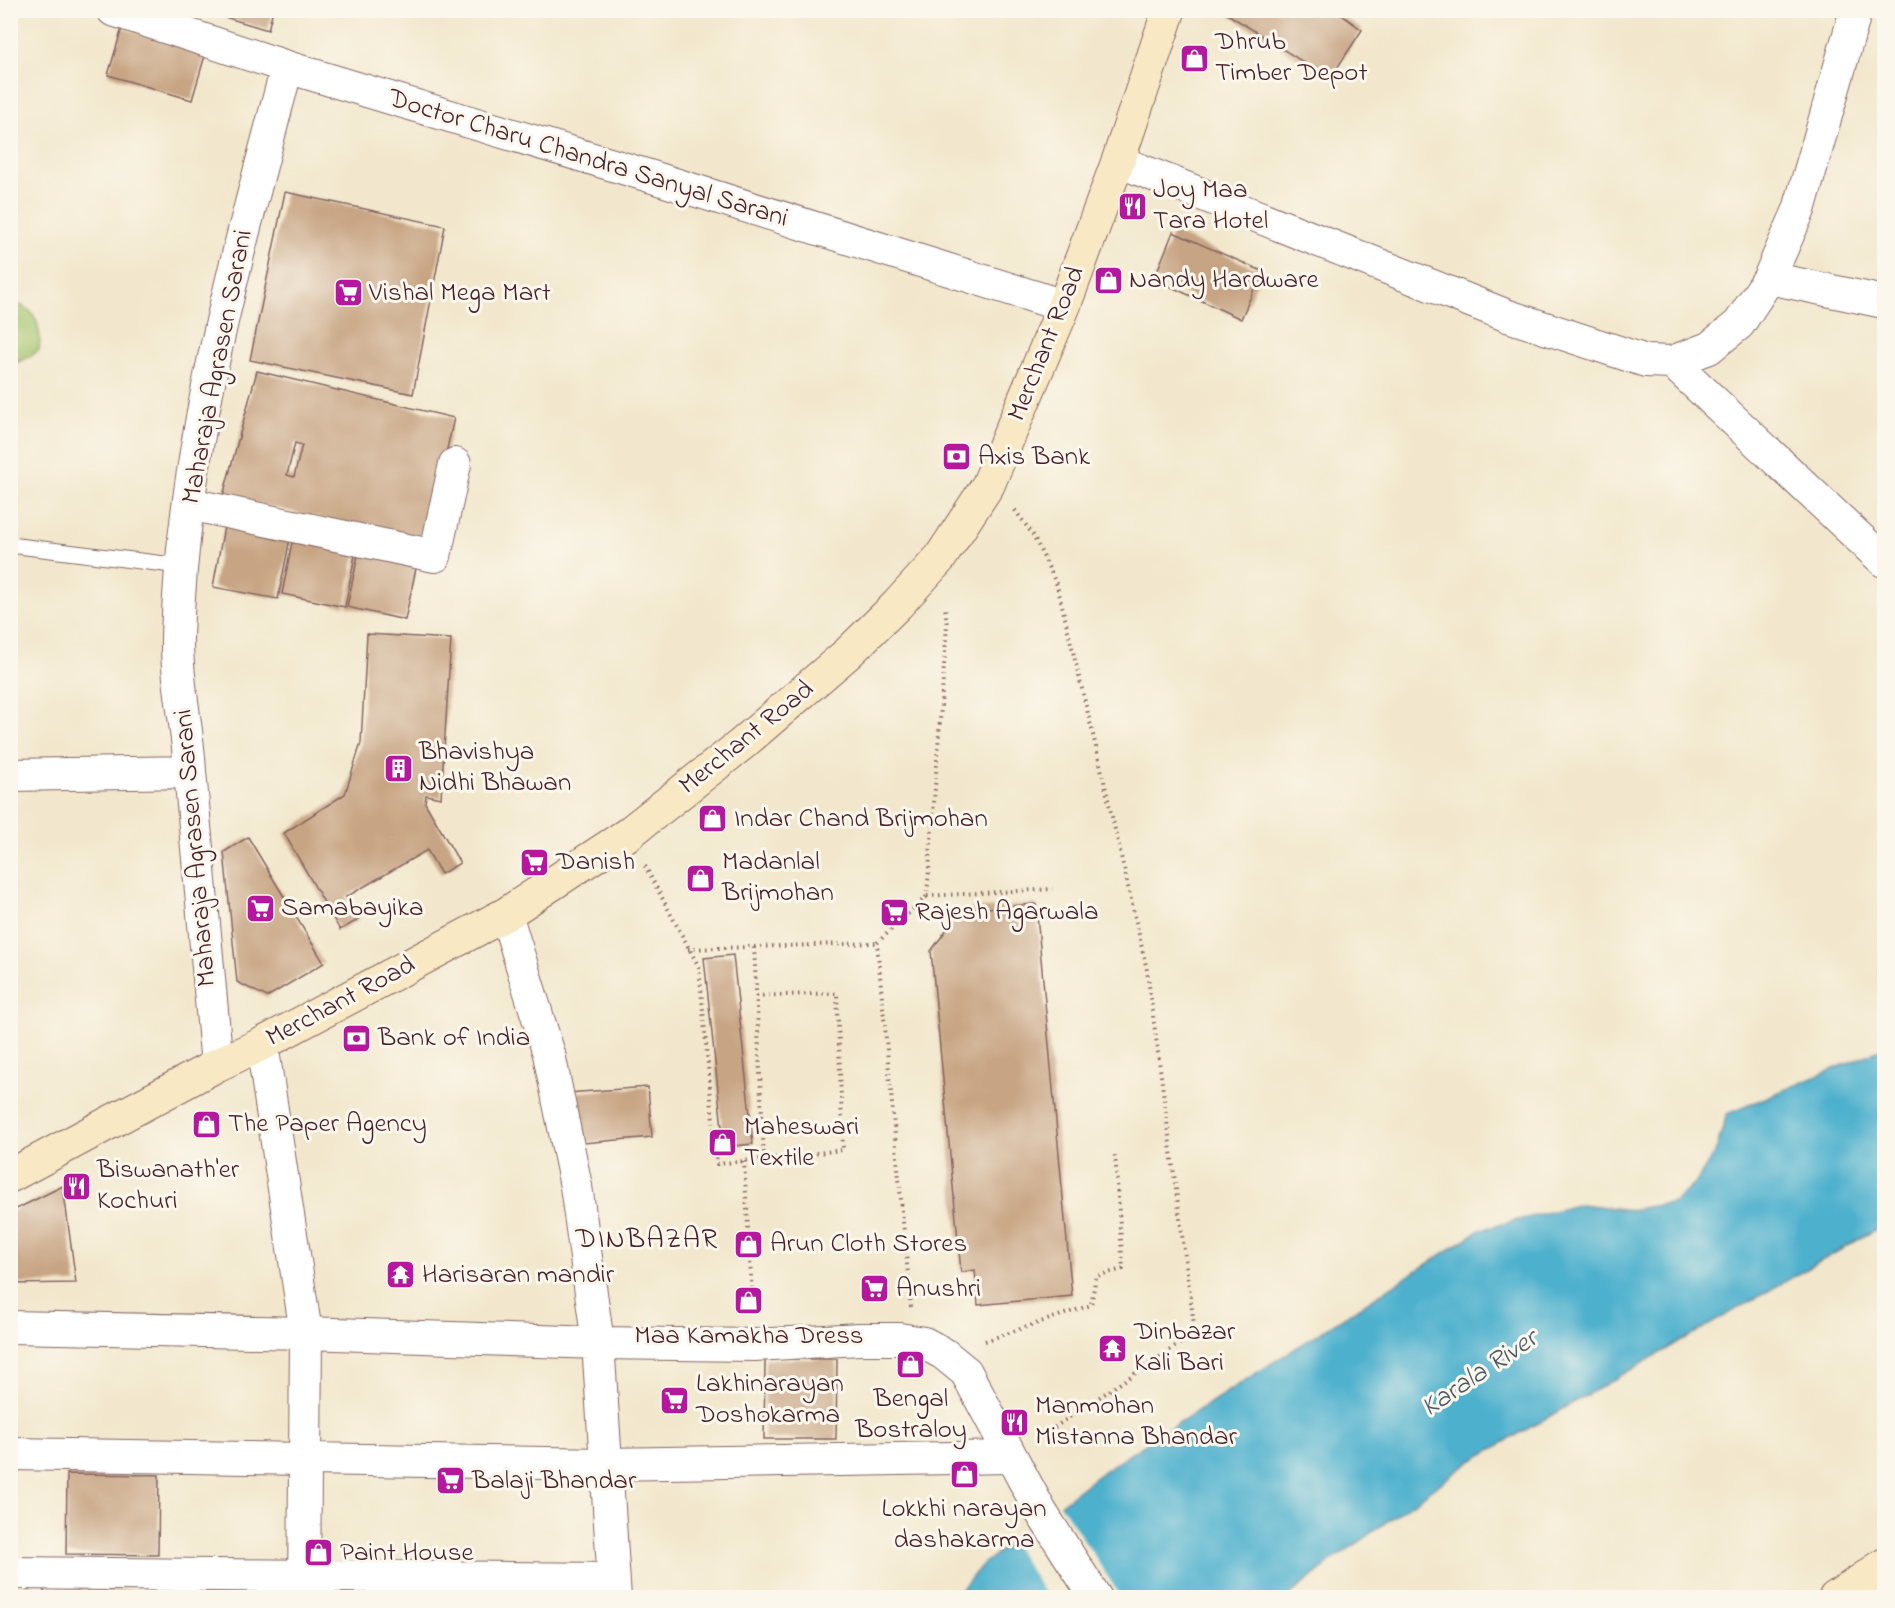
<svg xmlns="http://www.w3.org/2000/svg" width="1895" height="1608" font-family="'Indie Flower',sans-serif">
<style>
.green{fill:#a5c66e;stroke:#78724c;stroke-width:1.5}
.water{fill:#4eb0cd;stroke:#4c687c;stroke-width:1.5}
.pier{fill:#f2e7cc}
.building{fill:#c7a483;fill-rule:evenodd}
.lines{fill:none;stroke-linecap:round;stroke-linejoin:round}
.lane-casing{stroke:#856563;stroke-width:17}
.street-casing{stroke:#856563;stroke-width:34}
.secondary-casing{stroke:#856563;stroke-width:35}
.path{stroke:#856563;stroke-width:4;stroke-dasharray:1.5 4.5;stroke-linecap:butt}
.lane{stroke:#fff;stroke-width:15}
.street{stroke:#fff;stroke-width:32}
.secondary{stroke:#f8e8c3;stroke-width:33}
.labels{text-anchor:middle;dominant-baseline:central;stroke-width:6;stroke-linejoin:round;paint-order:stroke}
.poi-label{font-size:27px;fill:#4a1f2b;stroke:#fbf7ec;text-anchor:start}
.street-label{font-size:27px;fill:#4a1f2b;stroke:#fbf7ec}
.neighbourhood-label{font-size:28px;letter-spacing:1.5px;fill:#4a1f2b;stroke:#fbf7ec}
.water-label{font-size:28px;font-style:italic;fill:#4c596c;stroke:#fbf7ec}
</style>
<rect width="100%" height="100%" fill="#fbf7ec"/>
<filter id="ink" filterUnits="userSpaceOnUse"><feTurbulence type="fractalNoise" baseFrequency=".0167" numOctaves="2"/><feDisplacementMap in="SourceGraphic" scale="12" xChannelSelector="R" yChannelSelector="G"/><feConvolveMatrix kernelMatrix="1 2 1 2 8 2 1 2 1" color-interpolation-filters="sRGB"/></filter>
<filter id="wash" filterUnits="userSpaceOnUse"><feTurbulence type="fractalNoise" baseFrequency=".008" numOctaves="4" result="noise"/><feDisplacementMap in="SourceGraphic" scale="24" xChannelSelector="R" yChannelSelector="G"/><feGaussianBlur stdDeviation="1.35" result="paint"/><feColorMatrix in="noise" values="0 0 0 0 0 0 0 0 0 0 0 0 0 0 0 0 0 1.4 0 .05"/><feComposite in="paint" operator="in"/></filter>
<g filter="url(#wash)">
<rect width="100%" height="100%" fill="#f2e7cc"/>
<path class="green" d="M11,304c25,1 31,24 28,46l-10,7 -18,8z"/>
<path class="water" d="M1884,1048v177l-411,235 -140,100 -46,37 -333,1 29,-34 122,-94 375,-240 100,-26 51,6 44,-8 23,-22 18,-30 11,-36z"/>
<path class="pier" d="M1059,1502l62,95h-74l-37,-58z"/>
<g id="blocks">
<path class="building" d="M223,10h50l-5,20 -47,-14z
M1221,10h114l27,20 -32,49z
M122,28l84,24 -14,48 -84,-25z
M285,192l160,34 -32,168 -163,-34z
M1173,232l89,39 -21,48 -87,-40z
M257,371l197,47 -28,124 -203,-46zM295,443l7,2 -8,32 -7,-2z
M225,521l66,12 -13,66 -65,-12z
M294,532l63,13 -12,62 -63,-13z
M360,546l58,13 -13,61 -58,-13z
M367,634l84,5 -10,159 -15,-3 -1,8 35,60 -19,11 -14,-24 -81,47 12,23 -18,10 -56,-97 61,-39 16,-51z
M248,837l76,126 -57,34 -30,-15 -13,-130z
M1036,904l36,392 -94,9 -3,-35 -14,2 -30,-321 30,-41z
M733,955l20,189 -29,3 -20,-189z
M648,1087l4,50 -81,7 -4,-51z
M63,1186l13,97 -66,1v-72z
M765,1359h72l-1,80h-72z
M67,1474l92,1 -1,80 -92,-1z
M44,1589l248,2v7h-248z"/>
</g>
</g>
<g filter="url(#ink)">
<use href="#blocks" fill-opacity="0" stroke="#856563" stroke-width="1.5"/>
<g class="lines">
<defs>
<path id="lane" d="M10,545l171,21"/>
<path id="street" d="M113,10l174,57 359,108 418,131
M1118,161l390,155 138,45 26,1 37,-14 30,-24 30,-46 30,-68 57,-200
M1769,278l115,24
M1672,362l212,199
M189,504l246,52 20,-92
M10,775l180,-3
M506,914l43,140 27,132 22,157 157,2 105,-6h39l25,4 20,11 22,18 75,140 55,86
M262,1044l44,289 -2,265
M217,1065l-27,-293c-2,-45 -14,-90 -13,-135 6,-195 61,-383 110,-570
M10,1327l296,6 292,10 17,255
M10,1454l596,10 405,-7
M10,1573l603,6"/>
<path id="secondary" d="M10,1176l207,-111 45,-21 244,-130 122,-80 114,-90 106,-91 49,-48 43,-47 48,-73 76,-179 54,-145 51,-151
M1835,1598l49,-33
M1881,1598l3,-3"/>
</defs>
<use href="#lane" class="lane-casing"/>
<use href="#street" class="street-casing"/>
<use href="#secondary" class="secondary-casing"/>
<path class="path" d="M1015,510l18,25 24,50 44,183 46,202 47,355 -3,11 -151,101
M645,866l54,101 18,197 47,-5 -10,-214
M927,896l126,-7
M688,949l189,-6
M756,996l81,-3 6,157 -79,9
M744,1161l9,149
M911,1307l-34,-364 50,-47 20,-271 -2,-18
M985,1341l106,-36 5,-29 27,-7 -8,-115"/>
<use href="#lane" class="lane"/>
<use href="#street" class="street"/>
<use href="#secondary" class="secondary"/>
</g>
</g>
<defs>
<symbol id="shop-square" viewBox="-11 -11 22 22"><rect x="-9" y="-9" width="18" height="18" rx="4" fill="#b5179e" stroke="#fbf7ec"/><path d="M-5-2.5h2.3a2.7 3.5 0 0 1 5.4 0H5L5.5 6h-11ZM-1.5-2.5h3a1.5 2.3 0 0 0-3 0Z" fill="#fff"/></symbol>
<symbol id="restaurant-square" viewBox="-11 -11 22 22"><rect x="-9" y="-9" width="18" height="18" rx="4" fill="#b5179e" stroke="#fbf7ec"/><path d="M-5-6h1v4h1v-4h1v4h1v-4h1v5L-1.5 .5V6h-2V.5L-5-1ZM5-6V6H3V1.5H1.5Q1.5-4 5-6Z" fill="#fff"/></symbol>
<symbol id="supermarket-square" viewBox="-11 -11 22 22"><rect x="-9" y="-9" width="18" height="18" rx="4" fill="#b5179e" stroke="#fbf7ec"/><path d="M-6-5.5h2.5l.6 2H6L4.5 2H-2.5L-4.4-4H-6ZM-1.5 3.2a1.3 1.3 0 1 0 .1 0ZM3 3.2a1.3 1.3 0 1 0 .1 0Z" fill="#fff"/></symbol>
<symbol id="bank-square" viewBox="-11 -11 22 22"><rect x="-9" y="-9" width="18" height="18" rx="4" fill="#b5179e" stroke="#fbf7ec"/><path d="M-6-4H6V4H-6ZM0-2.3a2.3 2.3 0 1 0 0 4.6a2.3 2.3 0 1 0 0-4.6Z" fill="#fff"/></symbol>
<symbol id="building-square" viewBox="-11 -11 22 22"><rect x="-9" y="-9" width="18" height="18" rx="4" fill="#b5179e" stroke="#fbf7ec"/><path d="M-4-6H4V6H1V3H-1V6H-4ZM-2.5-4.3h1.7v1.8h-1.7ZM.8-4.3h1.7v1.8H.8ZM-2.5-1h1.7V.8h-1.7ZM.8-1h1.7V.8H.8Z" fill="#fff"/></symbol>
<symbol id="temple-square" viewBox="-11 -11 22 22"><rect x="-9" y="-9" width="18" height="18" rx="4" fill="#b5179e" stroke="#fbf7ec"/><path d="M0-6L5-2H3V0L6.5 2.5H4V6H1.5V3h-3V6H-4V2.5H-6.5L-3 0V-2H-5Z" fill="#fff"/></symbol>
</defs>
<g fill-rule="evenodd">
<use href="#shop-square" x="1178" y="42" width="33" height="33"/>
<use href="#restaurant-square" x="1116" y="190" width="33" height="33"/>
<use href="#shop-square" x="1092" y="264" width="33" height="33"/>
<use href="#supermarket-square" x="332" y="276" width="33" height="33"/>
<use href="#bank-square" x="940" y="440" width="33" height="33"/>
<use href="#building-square" x="382" y="752" width="33" height="33"/>
<use href="#shop-square" x="696" y="802" width="33" height="33"/>
<use href="#supermarket-square" x="518" y="846" width="33" height="33"/>
<use href="#shop-square" x="684" y="862" width="33" height="33"/>
<use href="#supermarket-square" x="244" y="892" width="33" height="33"/>
<use href="#supermarket-square" x="878" y="896" width="33" height="33"/>
<use href="#bank-square" x="340" y="1022" width="33" height="33"/>
<use href="#shop-square" x="190" y="1108" width="33" height="33"/>
<use href="#shop-square" x="706" y="1126" width="33" height="33"/>
<use href="#restaurant-square" x="60" y="1170" width="33" height="33"/>
<use href="#shop-square" x="732" y="1228" width="33" height="33"/>
<use href="#temple-square" x="384" y="1258" width="33" height="33"/>
<use href="#supermarket-square" x="858" y="1272" width="33" height="33"/>
<use href="#shop-square" x="732" y="1284" width="33" height="33"/>
<use href="#temple-square" x="1096" y="1332" width="33" height="33"/>
<use href="#shop-square" x="894" y="1348" width="33" height="33"/>
<use href="#supermarket-square" x="658" y="1384" width="33" height="33"/>
<use href="#restaurant-square" x="998" y="1406" width="33" height="33"/>
<use href="#shop-square" x="948" y="1458" width="33" height="33"/>
<use href="#supermarket-square" x="434" y="1464" width="33" height="33"/>
<use href="#shop-square" x="302" y="1536" width="33" height="33"/>
</g>
<g class="labels">
<g class="poi-label">
<text x="1215" y="42">Dhrub<tspan x="1215" dy="31">Timber Depot</tspan></text>
<text x="1153" y="190">Joy Maa<tspan x="1153" dy="31">Tara Hotel</tspan></text>
<text x="1129" y="280">Nandy Hardware</text>
<text x="369" y="293">Vishal Mega Mart</text>
<text x="978" y="457">Axis Bank</text>
<text x="419" y="752">Bhavishya<tspan x="419" dy="31">Nidhi Bhawan</tspan></text>
<text x="734" y="819">Indar Chand Brijmohan</text>
<text x="556" y="862">Danish</text>
<text x="722" y="862">Madanlal<tspan x="722" dy="31">Brijmohan</tspan></text>
<text x="281" y="908">Samabayika</text>
<text x="915" y="912">Rajesh Agarwala</text>
<text x="378" y="1038">Bank of India</text>
<text x="228" y="1124">The Paper Agency</text>
<text x="744" y="1127">Maheswari<tspan x="744" dy="31">Textile</tspan></text>
<text x="97" y="1170">Biswanath'er<tspan x="97" dy="31">Kochuri</tspan></text>
<text x="770" y="1244">Arun Cloth Stores</text>
<text x="422" y="1275">Harisaran mandir</text>
<text x="896" y="1289">Anushri</text>
<text x="1134" y="1332">Dinbazar<tspan x="1134" dy="31">Kali Bari</tspan></text>
<text x="749" y="1336" text-anchor="middle">Maa Kamakha Dress</text>
<text x="696" y="1384">Lakhinarayan<tspan x="696" dy="31">Doshokarma</tspan></text>
<text x="911" y="1399" text-anchor="middle">Bengal<tspan x="911" dy="31">Bostraloy</tspan></text>
<text x="1035" y="1406">Manmohan<tspan x="1035" dy="31">Mistanna Bhandar</tspan></text>
<text x="472" y="1481">Balaji Bhandar</text>
<text x="964" y="1509" text-anchor="middle">Lokkhi narayan<tspan x="964" dy="31">dashakarma</tspan></text>
<text x="340" y="1553">Paint House</text>
</g>
<g class="street-label">
<text transform="translate(588 159) rotate(17)">Doctor Charu Chandra Sanyal Sarani</text>
<text transform="translate(1047 344) rotate(-68)">Merchant Road</text>
<text transform="translate(218 367) rotate(-79)">Maharaja Agrasen Sarani</text>
<text transform="translate(747 738) rotate(-39)">Merchant Road</text>
<text transform="translate(196 848) rotate(-95)">Maharaja Agrasen Sarani</text>
<text transform="translate(341 1002) rotate(-28)">Merchant Road</text>
</g>
<g class="neighbourhood-label">
<text x="647" y="1240">DINBAZAR</text>
</g>
<g class="water-label">
<text transform="translate(1480 1374) rotate(-34)">Karala River</text>
</g>
</g>
<rect width="1895" height="1608" fill="none" stroke="#fbf7ec" stroke-width="36"/>
</svg>
